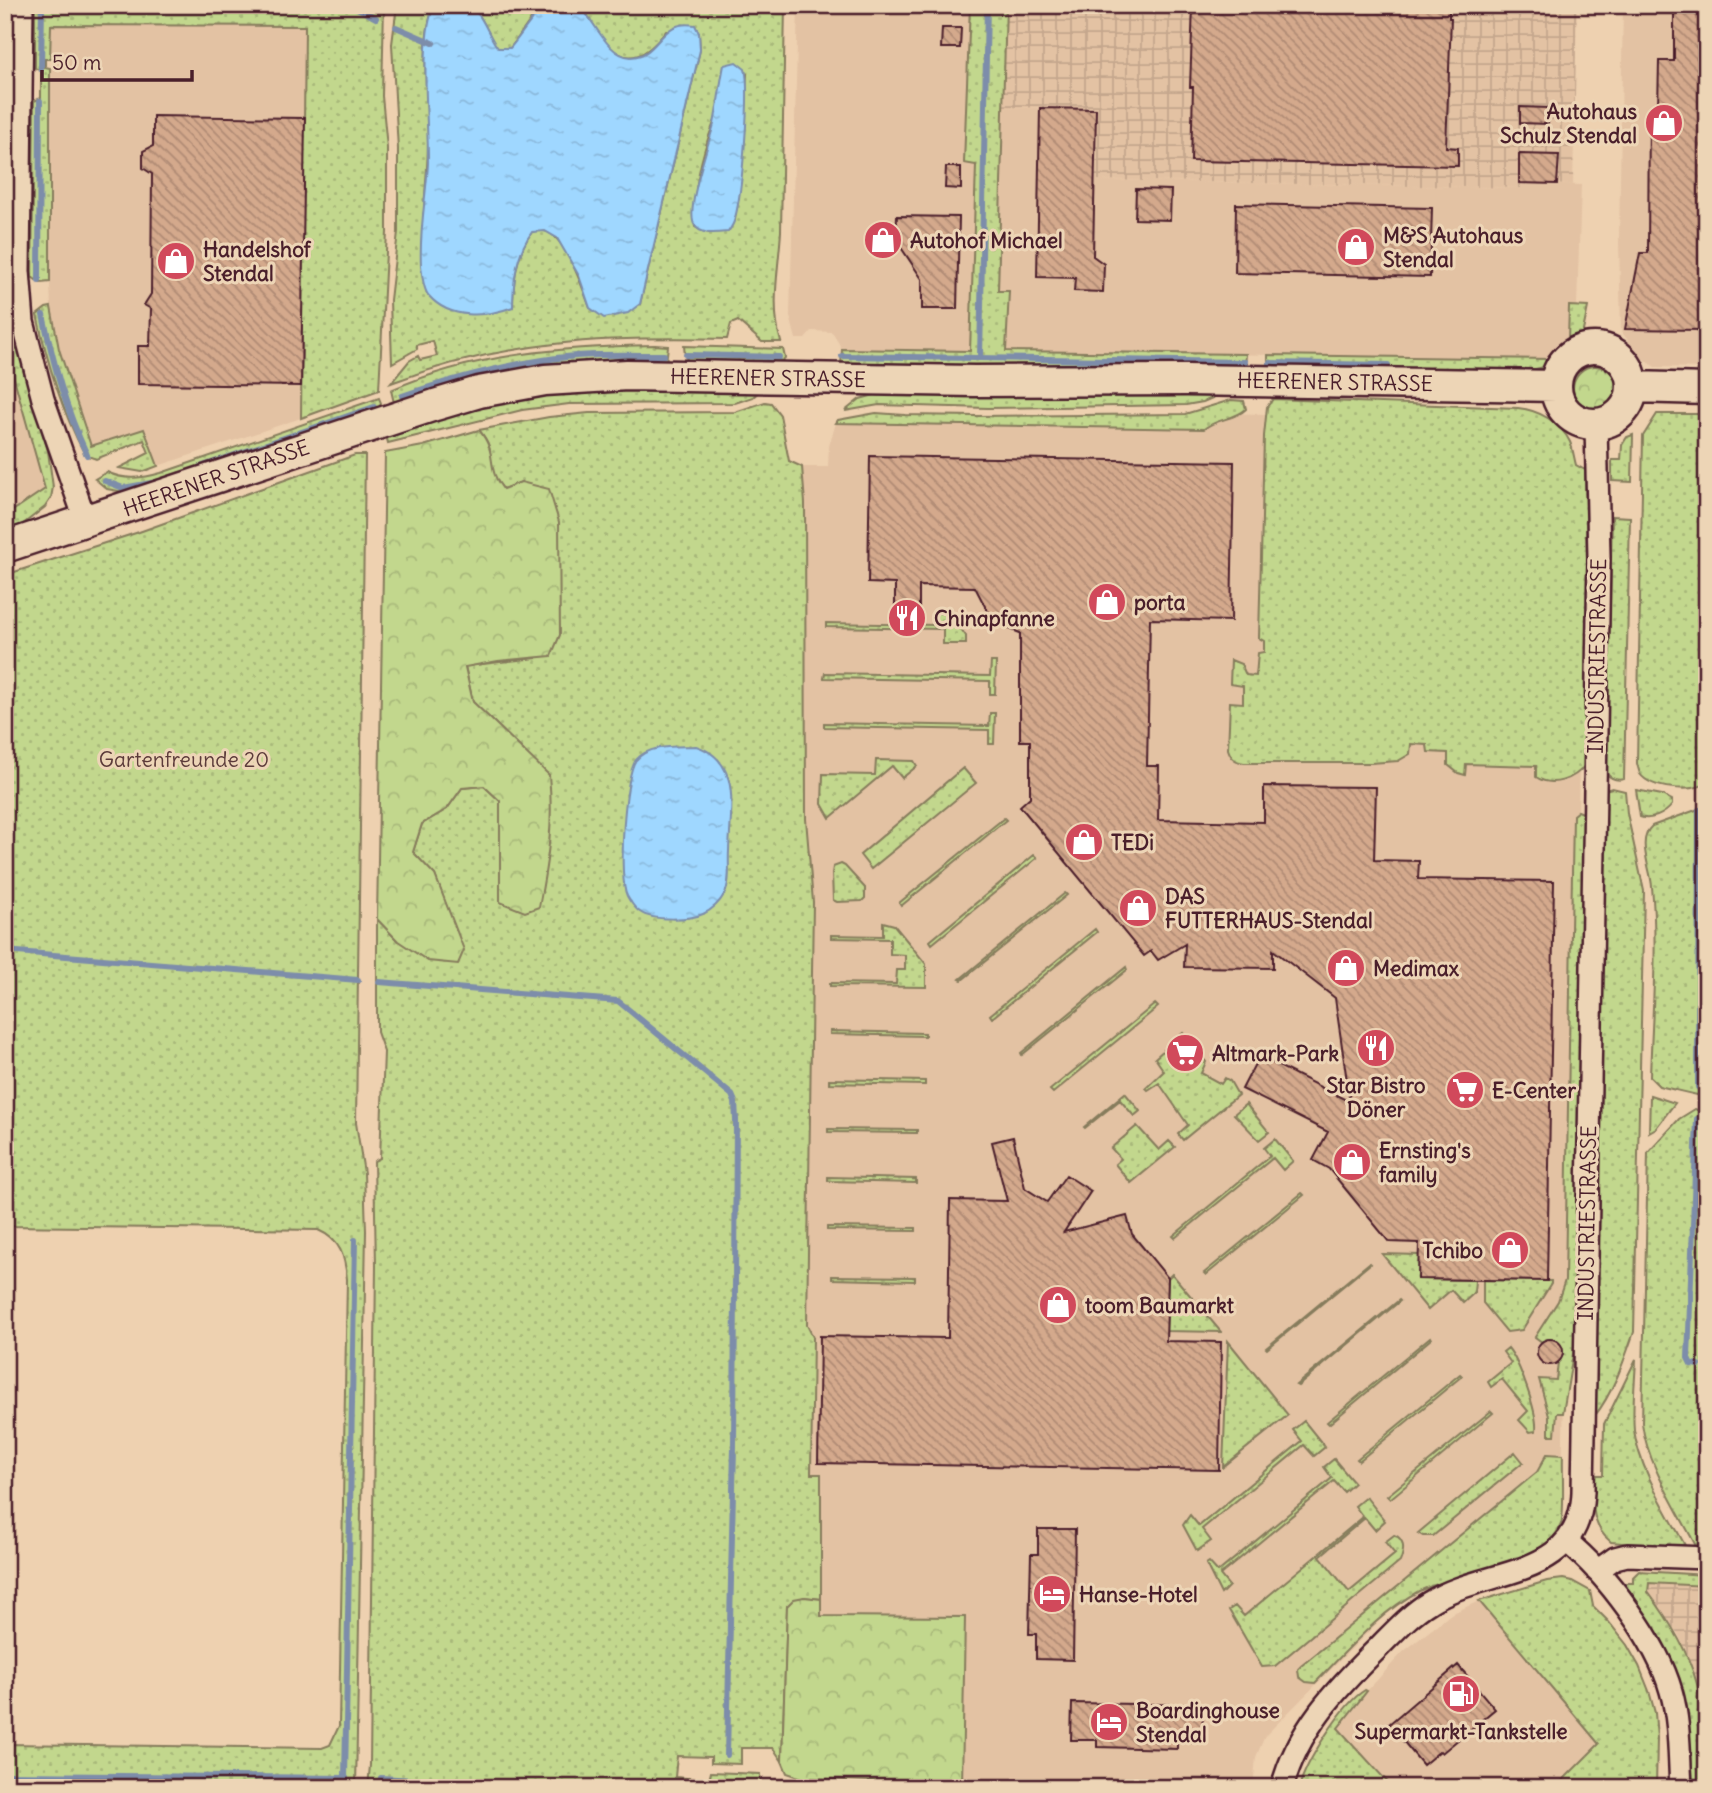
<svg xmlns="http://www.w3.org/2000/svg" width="1712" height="1793" font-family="Delius,sans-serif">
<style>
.built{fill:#e3c2a3}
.industrial{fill:url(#industrial-grid)}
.grass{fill:url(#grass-dots);stroke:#867b5c;stroke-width:2;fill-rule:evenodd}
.forest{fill:url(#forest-crowns);stroke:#867b5c;stroke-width:2}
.water{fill:url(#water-ripples);stroke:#7d8daa;stroke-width:2}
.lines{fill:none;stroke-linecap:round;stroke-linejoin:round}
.stream{stroke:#7d8daa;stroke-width:6}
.building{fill:url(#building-back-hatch);stroke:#4a1f2b;stroke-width:2}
.street-casing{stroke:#4a1f2b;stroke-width:26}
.secondary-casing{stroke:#4a1f2b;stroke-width:35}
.street{stroke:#edd5b6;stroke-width:21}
.secondary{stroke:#edd5b6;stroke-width:30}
.labels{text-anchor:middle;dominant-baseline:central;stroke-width:6;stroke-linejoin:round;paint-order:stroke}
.poi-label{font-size:21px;font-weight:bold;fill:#4a1f2b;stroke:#edd5b6;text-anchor:start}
.street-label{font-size:21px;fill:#4a1f2b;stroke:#edd5b6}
.park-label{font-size:21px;fill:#5c3b3a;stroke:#edd5b6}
</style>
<defs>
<pattern id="industrial-grid" width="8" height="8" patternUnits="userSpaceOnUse" patternTransform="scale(1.75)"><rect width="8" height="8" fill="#e3c2a3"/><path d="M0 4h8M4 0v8" fill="none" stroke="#c4a68c"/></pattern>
<pattern id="grass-dots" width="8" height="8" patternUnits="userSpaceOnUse" patternTransform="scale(1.75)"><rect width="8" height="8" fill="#c2d78d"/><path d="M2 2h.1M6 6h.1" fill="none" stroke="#a8b87a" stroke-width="1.8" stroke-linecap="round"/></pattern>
<pattern id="forest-crowns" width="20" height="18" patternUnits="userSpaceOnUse" patternTransform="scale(1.75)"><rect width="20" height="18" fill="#c2d78d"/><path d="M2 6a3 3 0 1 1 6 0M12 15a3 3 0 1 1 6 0" fill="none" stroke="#a8b87a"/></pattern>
<pattern id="water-ripples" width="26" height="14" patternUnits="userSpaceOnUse" patternTransform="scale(1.75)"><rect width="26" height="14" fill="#9fd7ff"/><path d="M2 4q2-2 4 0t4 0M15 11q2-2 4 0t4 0" fill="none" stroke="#8ab8db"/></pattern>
<pattern id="building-back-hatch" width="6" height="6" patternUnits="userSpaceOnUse" patternTransform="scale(1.75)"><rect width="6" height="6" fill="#d4a98c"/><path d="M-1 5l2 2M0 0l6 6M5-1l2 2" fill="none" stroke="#ae8973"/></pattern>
</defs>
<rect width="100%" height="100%" fill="#eed1b0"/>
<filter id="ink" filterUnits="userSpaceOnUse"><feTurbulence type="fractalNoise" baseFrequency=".0143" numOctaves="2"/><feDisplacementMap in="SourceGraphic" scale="14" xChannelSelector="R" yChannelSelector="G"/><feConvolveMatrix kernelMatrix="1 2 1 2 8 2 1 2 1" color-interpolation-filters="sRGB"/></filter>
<g filter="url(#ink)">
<path class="built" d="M798,5h172l-6,158 12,1 -6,187 -128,-2 -10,-17 -20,-1 -7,8h-9l-6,-23z
M1623,5h84v363l-52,-1 -16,-11 -18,-25 -2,-91z
M51,25l255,1 -5,392 -143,48 -14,-37 -52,17 -33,-97 -8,-42 -3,-67 2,-172 7,-1v-8h-7z
M1003,107l93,2 -1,71 425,8v-5l61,2 -4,121h-8l-1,34 -17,19 -545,-8 3,-60h-11z
M5,346l40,143 -40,27z
M1205,413l65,1 -9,338 4,10 106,1 27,-2 13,-17 16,1 1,7 21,1 -1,5 131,4 -11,582 -4,52 -3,128 -17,22 -15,8 -108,36 -26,15 -130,131 -9,21 -3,31h-291l3,-158 -171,-5 4,-1158h30l1,-21 7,-23 368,6z
M1479,1601l121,144 -45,43h-162l-55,-60 29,-37 36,-39 48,-38z"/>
<path class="industrial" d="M1006,5h571l-4,180 -52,-2 -1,5 -425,-8 1,-71 -93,-2z
M1649,1583l58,3v157l-5,-44 -13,-40 -11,-25 -30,-42z"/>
<path class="grass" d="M5,5h6l-1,139 -5,1z
M35,5h349l-2,91 5,52v84l-8,158 -78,28 4,-392 -254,-1 -1,34h-5v8l5,1v214l-10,1 -8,-6 2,-176 7,-3v-27l-6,-3z
M397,5h38c-17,31 -6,103 -7,139 -1,51 -11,100 -1,150l86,13c0,-26 3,-54 19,-75 4,-1 8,-2 12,-1 21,3 39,58 46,77l50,-4 60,-254 -1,-17 -33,-2c-18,23 -38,39 -62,10 -9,-12 -14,-25 -25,-36h206c-1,75 -2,150 -4,226 -2,36 -11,76 0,111h-19l-24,-21 -7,3 -4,15c-119,-3 -223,1 -336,44l18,-22 9,-5 2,4 17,-4 -4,-15 -16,4v4l-25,14 -2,-63 8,-68v-83l-6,-105zM747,75l-6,98 -6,47c-16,10 -22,19 -40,7 -4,-29 7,-74 18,-102 7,-17 23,-34 34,-50z
M469,5h77c-15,9 -24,30 -36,43h-13c-10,-14 -13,-32 -28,-43z
M970,5h36l-8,286h11l-3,60 240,3 -1,14 -404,-2 1,-17 128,2 6,-186 -12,-2z
M5,172l5,4 -1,109 -4,12z
M1569,306l19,1 -5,24 -8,11 -31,25 -17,4 -259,-2v-14l283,4 17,-19z
M51,307l8,42 32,97 53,-17 14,37 -16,6 -23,-4 30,-15 -5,-13 -48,19 -11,-4c-24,-46 -37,-90 -48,-140l9,-7z
M5,338l13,12 30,101 5,36 -2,11 -6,9 -27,21 -13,6v-18l40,-27 -40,-143z
M655,345l13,1 -2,17 -272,40 -3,-13c83,-37 174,-43 264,-45z
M684,346l99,3 2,9 -9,8 -86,-2 -5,-8z
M577,387l183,4 -7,6 -18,6 -166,1 -47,6 -134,33 -2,-8 51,-21z
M1224,393l-21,9 -17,3 -198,3 -109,-3 -34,6 15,-12 18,-5z
M379,398l2,5 -3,9 -254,80 -17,-3 -12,-10 12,-7c18,9 36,6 54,1z
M1273,399l245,9c21,2 42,14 52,34 3,7 4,16 6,23l9,5 2,94 -2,201c-10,14 -33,23 -49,12v-11l-70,-2 -1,11 -7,-2 -10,-8v-12l-20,-1 -1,-7 -16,-1 -1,10 -12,7 -27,2h-127c-10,-2 -13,-5 -16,-14l2,-47 13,1v-17l-13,-2 1,-24 10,4 5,11 10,1 2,-23 6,-1v-11l-5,-3 5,-202 3,-29z
M1231,400l13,1 2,8c-11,11 -29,9 -42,20l-368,-6 2,-3 38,-7 29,2 72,1 208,-2z
M765,402l6,1 9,12 9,46 13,6 3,36 1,316 7,83 -6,423 6,12 -2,137h10v125l-17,-2 -17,9 -5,155 -9,-13h-32v16l-30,-1v-6l-34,-1 -2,21 34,3 2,-8 49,2v11l46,3h-438l2,-23 6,-499 -2,-105 6,-3 4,-106 -7,-20v-113l21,22 65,9 -28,-75 -22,-23 9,-28 25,-15 15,-21 22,-2 16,15v101l24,-151 -51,-49 -8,-36 71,-8 -15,-176 -18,7c-4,-4 -9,-9 -10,-14 -6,-22 3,-24 -14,-45l70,-13 40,-4 146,-1z
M1657,414h50l-2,203 2,3v163c-15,10 -56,6 -67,-9 0,0 -3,-10 -3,-11l6,-327z
M1633,435l-1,47 -20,-1v-21h9l1,-15 5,-8z
M355,455h10l-9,668 8,50 2,58 -10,557h-351v-44l317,4 8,-3 9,-19 8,-447c-2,-22 -6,-39 -29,-49l-313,-4v-651l134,-43z
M1612,516l18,1 -6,262c-8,2 -13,0 -18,-6z
M935,612l16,3 15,21v8h-23v-15l-117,-2v-4l109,2z
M991,662h5l-1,32h-5v-13l-166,-3 1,-5 165,3z
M990,713h5l-1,31h-5v-14l-165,-3v-4l165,3z
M876,760l38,1 3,5 -15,12 -10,-12 -62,52 -8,-14 1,-30 52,1z
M963,768l13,15 -105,86 -11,-14z
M1612,788l13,3 2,22 17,78 -10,441c-10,29 -21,61 -40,85l11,-627z
M1636,790l26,5 10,5v5c-7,9 -21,16 -32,12z
M1707,806v277l-5,10 -5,2 -38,-9 -9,-9c2,-63 8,-127 2,-190 -1,-19 -16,-47 0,-61z
M1578,811l5,2 2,11 -11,524 -11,65h-6l-2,22h-6v-19l-10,-37 17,1 2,-18 5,-10 -5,-10 -10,-3 -6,3 -7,-5 23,-36 7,-21 8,-465z
M1004,818l2,2 -105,86 -2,-3z
M1034,855l3,3 -105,86 -2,-3z
M841,864l4,2 20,22v10l-3,3 -25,1 -4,-2 -1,-27 1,-6z
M1065,893l2,2 -105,85 -2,-1z
M883,922l11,3 32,39v23l-96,-1v-3l66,1 1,-14h8v-15l-15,-1v-15l-59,-1v-3l52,1z
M1095,929l2,3 -105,86 -2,-3z
M1126,967l1,3 -105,85 -1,-2z
M1155,1004l3,3 -105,86 -3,-3z
M830,1031l95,2v3l-95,-2z
M1183,1033l23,29 -5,11 20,11 4,-6 5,3 8,14 -55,45 -5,-6 10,-9 -29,-42 -11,7 -2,-2 18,-17 -9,-13z
M829,1079l96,2v4l-96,-2z
M1125,1093l15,18 -6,5 -14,-16 -35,28 -1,-1z
M1650,1095l25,8 -19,25 -7,4z
M1246,1104l23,28 -10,8 -25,-26z
M1695,1109l10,4 2,6 -4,239 2,13 2,-1v181l-10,-3c-19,-37 -50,-84 -55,-125l6,-270 31,-34z
M1137,1126l22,24 10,-9 6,6 -44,36 -16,-19 6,-5 -10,-11z
M828,1129l89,1v3l-89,-1z
M1275,1139l18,22 -10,9 -10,-12 -98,80 -2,-2 97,-80 -6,-8z
M828,1177l88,2v4l-88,-2z
M1302,1193l2,2 -98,80 -2,-2z
M827,1227l89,1v3l-89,-1z
M1382,1254l37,1 -1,24 57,1 -1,13 -11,10 -12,-13 -23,20z
M1369,1263l1,1 -103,85 -1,-1z
M1172,1274l49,58 -55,-1 2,-53z
M832,1276l83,1v4l-83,-2z
M1483,1280l68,1v3l-29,46 -15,2 -24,-29z
M1399,1300l1,1 -102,85 -2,-1z
M1430,1337l1,2 -102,85 -2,-2z
M1228,1341l60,74 -65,52z
M1508,1348c11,13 30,65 28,83l-6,1 -11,-12 9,-9 -26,-32 -11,8 -3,-5 23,-19 -8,-11z
M1636,1359c-1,23 -4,48 -2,71 5,39 35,85 53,119l-76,-7c-22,-17 -18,-43 -18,-67h10l1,-51z
M1460,1374l2,2 -103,85 -2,-2z
M1491,1411l2,2 -103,86 -3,-3z
M1304,1421l21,26 -11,9 -10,-11 -102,84 9,12 -14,10 -14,-26 7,-10 9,11 103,-85 -9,-11z
M1515,1452l8,10 -90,74h-10l-5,-3z
M1547,1454l16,1c-1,14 2,59 -2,69 -15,42 -106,49 -142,67 -41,22 -72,60 -104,92l-9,-1 -7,-5 -1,-8 3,-3 236,-194z
M1334,1459l20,24 -10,9 -10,-11 -114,94 9,11 -8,8 -15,-30 3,-2 9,10 114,-94 -8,-11z
M1366,1497l19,24 -10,9 -10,-12 -45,38 29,36 46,-38 -10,-12 9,-7c12,4 10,17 6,27l-125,104 -13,1 -33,-57 6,-4 9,10 119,-99 -8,-11z
M1639,1571l68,4v11l-58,-3 -1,9c52,68 59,112 59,196h-14c-2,-55 -7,-108 -36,-156 -10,-17 -24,-31 -33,-49h9v-6z
M1563,1579l9,2 18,10 3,15 15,15 19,24 12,21 10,25 6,22 2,25 -1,50h-101l44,-44 -120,-143 68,-20z
M1365,1690l2,1 -29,37 55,60h-94c6,-25 44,-85 66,-98z"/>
<path class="forest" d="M1573 388a22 22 0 1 1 44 0a22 22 0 1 1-44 0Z
M479,430c20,24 6,37 24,59l18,-7 28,7 10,33 1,113 -9,21 -53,5 -33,6 8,35 76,73c5,48 -1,85 -10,132l-14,5 -25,-10v-101l-16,-15 -22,2 -15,21 -25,15 -9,28 22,23 29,75 -6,14 -30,-3 -30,-20 -21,-22 8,-466 38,-7z
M804,1597l17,2v17l144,1 -3,168 -160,-7 -15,-5 -5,-12 5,-155 7,-7z"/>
<path class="water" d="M435,5h34c15,11 18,29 29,43h12c8,-8 28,-40 35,-42 10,-3 24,-1 34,-1 15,15 29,52 52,52 29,-1 29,-39 64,-32l4,8 1,17 -60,254 -12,9 -24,5 -14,-10 -11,-32 -22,-38 -12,-7 -13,1c-16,21 -19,49 -19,75 -27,10 -63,13 -84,-11 -6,-6 -7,-22 -8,-31 -2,-34 5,-67 7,-101 1,-38 -10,-130 7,-159z
M736,62l9,7c6,22 -3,124 -10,149 -1,5 -4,10 -7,14 -11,1 -28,4 -34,-8 -8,-16 15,-81 20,-100 4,-19 6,-40 10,-59z
M696,746c47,15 34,65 33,105 -1,12 2,31 -4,42 -5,9 -13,17 -22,21 -13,6 -51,7 -63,-2 -4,-2 -11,-12 -13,-16 -9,-17 -3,-121 9,-136 14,-16 40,-13 60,-14z"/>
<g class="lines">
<path class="stream" d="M352,5l24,13
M396,27l37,16
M41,69l1,-64
M39,281l1,-180
M43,315c11,50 22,93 44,140
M686,355l93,2
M842,356l403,6
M980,358l7,-353
M1270,363l118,2
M402,396c56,-19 115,-35 174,-40 29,-2 59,-1 88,-1
M200,467l174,-60
M105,481l18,7 34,-6
M5,951l353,29
M379,982l239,19 114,94 3,7 1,18 -2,327 -7,308
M1698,1087l1,-277
M1697,1119l-9,239 3,6 8,1
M5,1775l341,3
M345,1778l10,-538
M381,1778l162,10
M378,1788l8,-9"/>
</g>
<path class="building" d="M1193,5h256v13h2l-5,129 12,1v18l-267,-5 2,-74h-3z
M1674,5h33l-5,325 -77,-1 15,-76h8l1,-144h9l1,-48h15z
M942,28h19l-1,20h-19z
M1520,107l29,1 -1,16 -28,-1z
M1040,108l56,1 -3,147 11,8 -1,28 -29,-1 1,-13 -38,-1z
M153,116l152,2 -4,268 -163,-2v-38h12l1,-37 -7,-4 7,-11 1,-120 -9,-6v-17l10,-5z
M1519,154l40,1 -2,29 -38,-1z
M946,167h15v22l-16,-1z
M1136,189l35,1 -1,30 -35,-1z
M1236,204l196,4 -2,69 -195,-4z
M897,216l62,1 -2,92h-35v-30l-26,-39z
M870,456l364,6 -3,159 -81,-2 -3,147h12l-1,54 106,2v-36l112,1 -2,73 45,1 -1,18 136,2 -7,400 -129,-2 1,-36 -30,-1 -60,-73 -16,-9 15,-28 -86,-43 17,-33 91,46 -15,-104 -62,-48v18l-89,-1 1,-23 -27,16 -7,-9 -7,5 -124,-150 10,-9v-56h-10v-108l-15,-6 -15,-11 -15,-29 -56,-1v38h-24v-40l-27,-1z
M1013,1137l12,51 22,14 19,-27 25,16 -27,41 63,-16 5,18 36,44 -2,63 55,1 -2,128 -401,-7 2,-127 128,2 2,-138 57,1 -15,-59z
M1537 1352a13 13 0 1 1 26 0a13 13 0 1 1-26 0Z
M1038,1529h37l-2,131 -37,-1v-25h-7l2,-80h7z
M1458,1665l37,44 -53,44 -2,-2 -17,14 -34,-41z
M1072,1703l131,2 -1,37h-25v7l-80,-2v-7h-26z"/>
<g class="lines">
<defs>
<path id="street" d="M22,5l-3,266 4,51 20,77 43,123
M1566,1541c40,32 91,100 105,150 9,31 8,65 10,97
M1597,1571l18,-13 12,-3 80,3
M1282,1788c15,-58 54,-99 96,-140 16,-16 32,-34 52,-46 55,-35 150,-21 153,-110l16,-935 -3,-132"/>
<path id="secondary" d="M1556 386a38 38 0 1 1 76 0a38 38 0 1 1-76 0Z
M1633,387l74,2
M5,547l430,-142 44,-13 66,-12 82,-5 347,6 212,-1 370,6"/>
</defs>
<use href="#street" class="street-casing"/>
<use href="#secondary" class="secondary-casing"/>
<use href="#street" class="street"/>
<use href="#secondary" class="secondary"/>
</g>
</g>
<defs>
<symbol id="shop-disc" viewBox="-11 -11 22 22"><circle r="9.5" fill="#d1495b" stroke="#edd5b6"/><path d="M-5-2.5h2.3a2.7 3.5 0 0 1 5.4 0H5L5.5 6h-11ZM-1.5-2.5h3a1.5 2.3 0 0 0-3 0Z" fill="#fff"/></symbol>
<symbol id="restaurant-disc" viewBox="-11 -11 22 22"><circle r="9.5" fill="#d1495b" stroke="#edd5b6"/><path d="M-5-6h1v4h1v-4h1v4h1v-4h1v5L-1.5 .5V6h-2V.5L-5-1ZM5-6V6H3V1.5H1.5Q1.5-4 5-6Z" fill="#fff"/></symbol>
<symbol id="supermarket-disc" viewBox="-11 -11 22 22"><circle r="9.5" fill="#d1495b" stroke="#edd5b6"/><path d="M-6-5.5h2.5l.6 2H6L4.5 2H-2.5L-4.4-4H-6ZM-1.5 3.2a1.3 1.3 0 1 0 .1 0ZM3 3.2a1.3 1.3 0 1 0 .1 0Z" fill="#fff"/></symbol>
<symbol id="hotel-disc" viewBox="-11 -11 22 22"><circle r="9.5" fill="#d1495b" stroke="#edd5b6"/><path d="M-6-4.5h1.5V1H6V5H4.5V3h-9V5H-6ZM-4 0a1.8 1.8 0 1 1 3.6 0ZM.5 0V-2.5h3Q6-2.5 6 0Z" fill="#fff"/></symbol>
<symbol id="fuel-disc" viewBox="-11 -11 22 22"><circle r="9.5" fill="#d1495b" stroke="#edd5b6"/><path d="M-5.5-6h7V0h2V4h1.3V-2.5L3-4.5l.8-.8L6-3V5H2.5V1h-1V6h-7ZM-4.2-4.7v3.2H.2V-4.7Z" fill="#fff"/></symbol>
</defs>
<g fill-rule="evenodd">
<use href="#shop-disc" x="1642" y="101" width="44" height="44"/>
<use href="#shop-disc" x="861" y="218" width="44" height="44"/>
<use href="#shop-disc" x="1334" y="225" width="44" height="44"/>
<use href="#shop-disc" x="154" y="239" width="44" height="44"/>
<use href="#shop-disc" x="1085" y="580" width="44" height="44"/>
<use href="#restaurant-disc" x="885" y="596" width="44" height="44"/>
<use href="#shop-disc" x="1062" y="820" width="44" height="44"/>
<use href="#shop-disc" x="1116" y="886" width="44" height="44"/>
<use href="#shop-disc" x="1324" y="946" width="44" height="44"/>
<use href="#restaurant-disc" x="1354" y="1026" width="44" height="44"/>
<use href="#supermarket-disc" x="1163" y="1031" width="44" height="44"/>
<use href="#supermarket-disc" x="1443" y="1068" width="44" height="44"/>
<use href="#shop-disc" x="1330" y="1140" width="44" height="44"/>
<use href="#shop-disc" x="1488" y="1228" width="44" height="44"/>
<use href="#shop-disc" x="1036" y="1283" width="44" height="44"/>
<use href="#hotel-disc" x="1030" y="1572" width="44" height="44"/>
<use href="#fuel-disc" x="1439" y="1672" width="44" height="44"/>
<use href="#hotel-disc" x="1087" y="1700" width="44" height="44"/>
</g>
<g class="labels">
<g class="poi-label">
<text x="1637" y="111" text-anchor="end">Autohaus<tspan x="1637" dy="24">Schulz Stendal</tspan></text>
<text x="1383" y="235">M&amp;S Autohaus<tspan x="1383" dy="24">Stendal</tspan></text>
<text x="910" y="240">Autohof Michael</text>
<text x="203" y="249">Handelshof<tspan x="203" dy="24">Stendal</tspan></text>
<text x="1134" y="602">porta</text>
<text x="934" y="618">Chinapfanne</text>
<text x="1111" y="842">TEDi</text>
<text x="1165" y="896">DAS<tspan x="1165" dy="24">FUTTERHAUS-Stendal</tspan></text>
<text x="1373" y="968">Medimax</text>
<text x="1212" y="1053">Altmark-Park</text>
<text x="1376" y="1085" text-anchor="middle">Star Bistro<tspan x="1376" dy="24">Döner</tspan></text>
<text x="1492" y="1090">E-Center</text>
<text x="1379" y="1150">Ernsting's<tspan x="1379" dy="24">family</tspan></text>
<text x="1483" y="1250" text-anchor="end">Tchibo</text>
<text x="1085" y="1305">toom Baumarkt</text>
<text x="1079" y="1594">Hanse-Hotel</text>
<text x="1136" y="1710">Boardinghouse<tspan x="1136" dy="24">Stendal</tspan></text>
<text x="1461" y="1731" text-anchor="middle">Supermarkt-Tankstelle</text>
</g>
<g class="street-label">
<text transform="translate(768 378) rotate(1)">HEERENER STRASSE</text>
<text transform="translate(1335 382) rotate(1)">HEERENER STRASSE</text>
<text transform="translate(216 478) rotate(-19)">HEERENER STRASSE</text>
<text transform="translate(1597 656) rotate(-89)">INDUSTRIESTRASSE</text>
<text transform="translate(1587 1223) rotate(-89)">INDUSTRIESTRASSE</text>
</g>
<g class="park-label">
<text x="184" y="759">Gartenfreunde 20</text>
</g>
</g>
<rect width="1712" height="1793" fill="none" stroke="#edd5b6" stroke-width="28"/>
<rect x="14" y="14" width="1684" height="1765" fill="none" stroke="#4a1f2b" stroke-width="2.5" filter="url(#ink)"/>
<path d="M42 70v10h150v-10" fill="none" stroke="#4a1f2b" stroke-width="3.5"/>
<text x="52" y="70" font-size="21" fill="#4a1f2b" stroke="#edd5b6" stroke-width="5" paint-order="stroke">50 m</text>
</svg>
